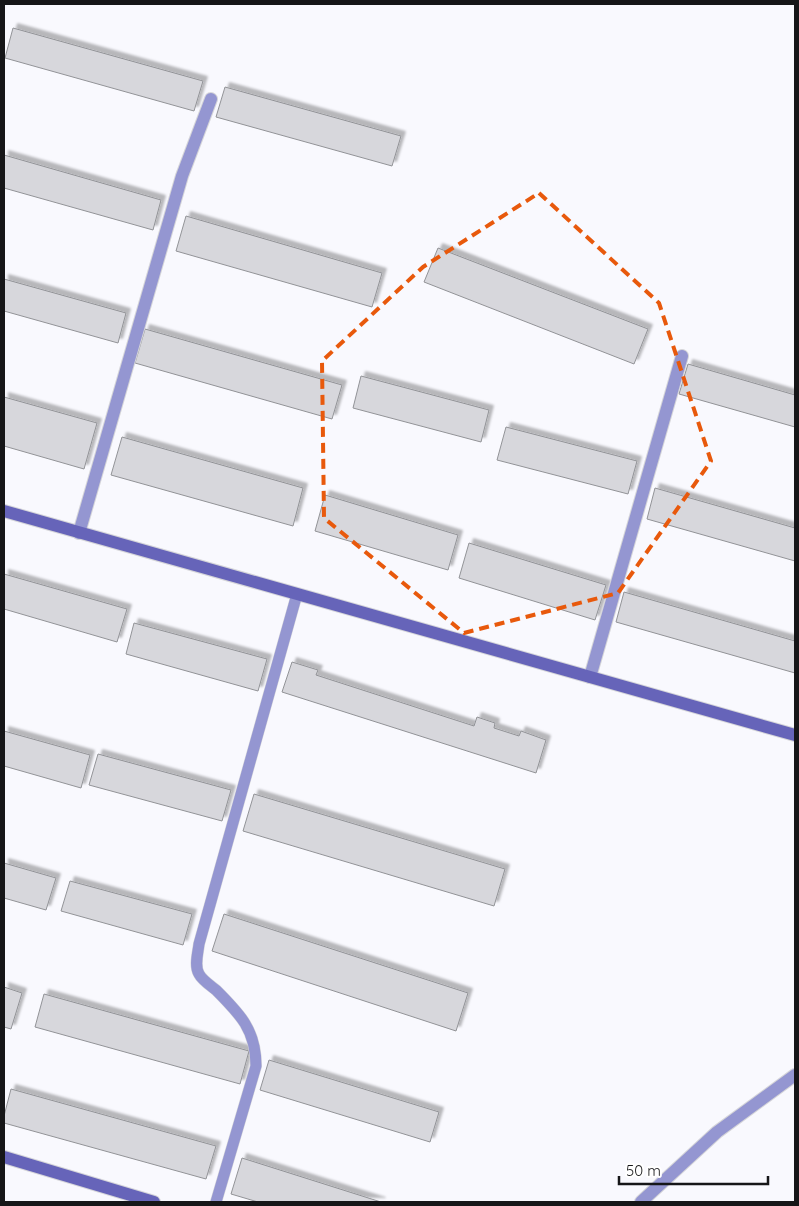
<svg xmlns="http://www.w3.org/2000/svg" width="799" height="1206" font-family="Quicksand,sans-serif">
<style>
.building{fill:#d7d7dc;stroke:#929397;filter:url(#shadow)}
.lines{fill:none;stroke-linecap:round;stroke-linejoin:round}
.lane-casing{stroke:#d5d5d9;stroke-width:12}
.street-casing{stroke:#d5d5d9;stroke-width:14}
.secondary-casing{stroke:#d5d5d9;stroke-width:14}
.lane{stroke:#9496d1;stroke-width:11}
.street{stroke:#9496d1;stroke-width:12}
.secondary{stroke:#6664b9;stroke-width:12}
.marked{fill:none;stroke:#e8590c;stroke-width:4;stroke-dasharray:10 6;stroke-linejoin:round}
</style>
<defs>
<filter id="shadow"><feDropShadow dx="4.5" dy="-4.5" stdDeviation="1" flood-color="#0004"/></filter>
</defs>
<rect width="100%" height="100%" fill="#f9f9fe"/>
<path class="building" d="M13,28l190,53 -9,30 -189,-53z
M225,87l176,49 -9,30 -176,-49z
M4,155l157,45 -8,30 -149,-42z
M186,216l196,57 -10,34 -196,-56z
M438,248l210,81 -14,35 -210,-82z
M4,279l122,34 -8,30 -114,-32z
M145,329l197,56 -10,34 -197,-56z
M688,364l107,31v32l-116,-33z
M361,376l128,34 -8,32 -128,-34z
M4,397l93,26 -13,46 -80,-23z
M506,427l131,34 -9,33 -131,-34z
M122,437l181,51 -10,38 -182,-51z
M655,488l140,40v33l-148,-42z
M325,495l133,40 -10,35 -133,-39z
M469,543l137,42 -11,35 -136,-42z
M4,574l123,35 -10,33 -113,-33z
M624,592l171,49v32l-179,-51z
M134,623l133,36 -9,32 -132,-37z
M292,662l26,8 -2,5 158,51 3,-9 18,6 -1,5 25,8 2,-5 25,9 -10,33 -254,-81z
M4,731l86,24 -9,33 -77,-22z
M98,754l133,36 -9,31 -133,-36z
M254,794l251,75 -11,37 -251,-75z
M4,863l52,15 -10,32 -42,-12z
M70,881l122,33 -9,31 -122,-34z
M224,914l244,79 -12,38 -244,-80z
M4,987l18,6 -11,36 -7,-2z
M44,994l205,57 -9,33 -205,-57z
M269,1060l170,52 -9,30 -170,-52z
M11,1089l205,57 -10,33 -202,-56v-7z
M242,1158l139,44h-123l-27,-8z"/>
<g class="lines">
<defs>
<path id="lane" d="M216,1202l40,-136c0,-36 -16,-52 -40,-76 -5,-4 -14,-10 -17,-16 -5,-8 -1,-21 0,-30l98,-350"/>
<path id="street" d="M79,533l103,-357 29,-77
M590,677l92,-321
M641,1202l76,-70 78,-57"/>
<path id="secondary" d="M4,511l791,224
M4,1157l150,45"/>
</defs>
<use href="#lane" class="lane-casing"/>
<use href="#street" class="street-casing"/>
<use href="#secondary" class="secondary-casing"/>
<use href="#lane" class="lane"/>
<use href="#street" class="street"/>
<use href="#secondary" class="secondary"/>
</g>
<path class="marked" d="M539,193l120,110 52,158 -93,132 -154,40 -140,-115 -2,-157 101,-94z"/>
<rect width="799" height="1206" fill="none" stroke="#161618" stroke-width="10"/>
<path d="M619 1176v8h149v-8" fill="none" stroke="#161618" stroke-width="2.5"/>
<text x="626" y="1176" font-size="15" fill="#161618" stroke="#ffffff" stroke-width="4" paint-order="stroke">50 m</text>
</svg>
